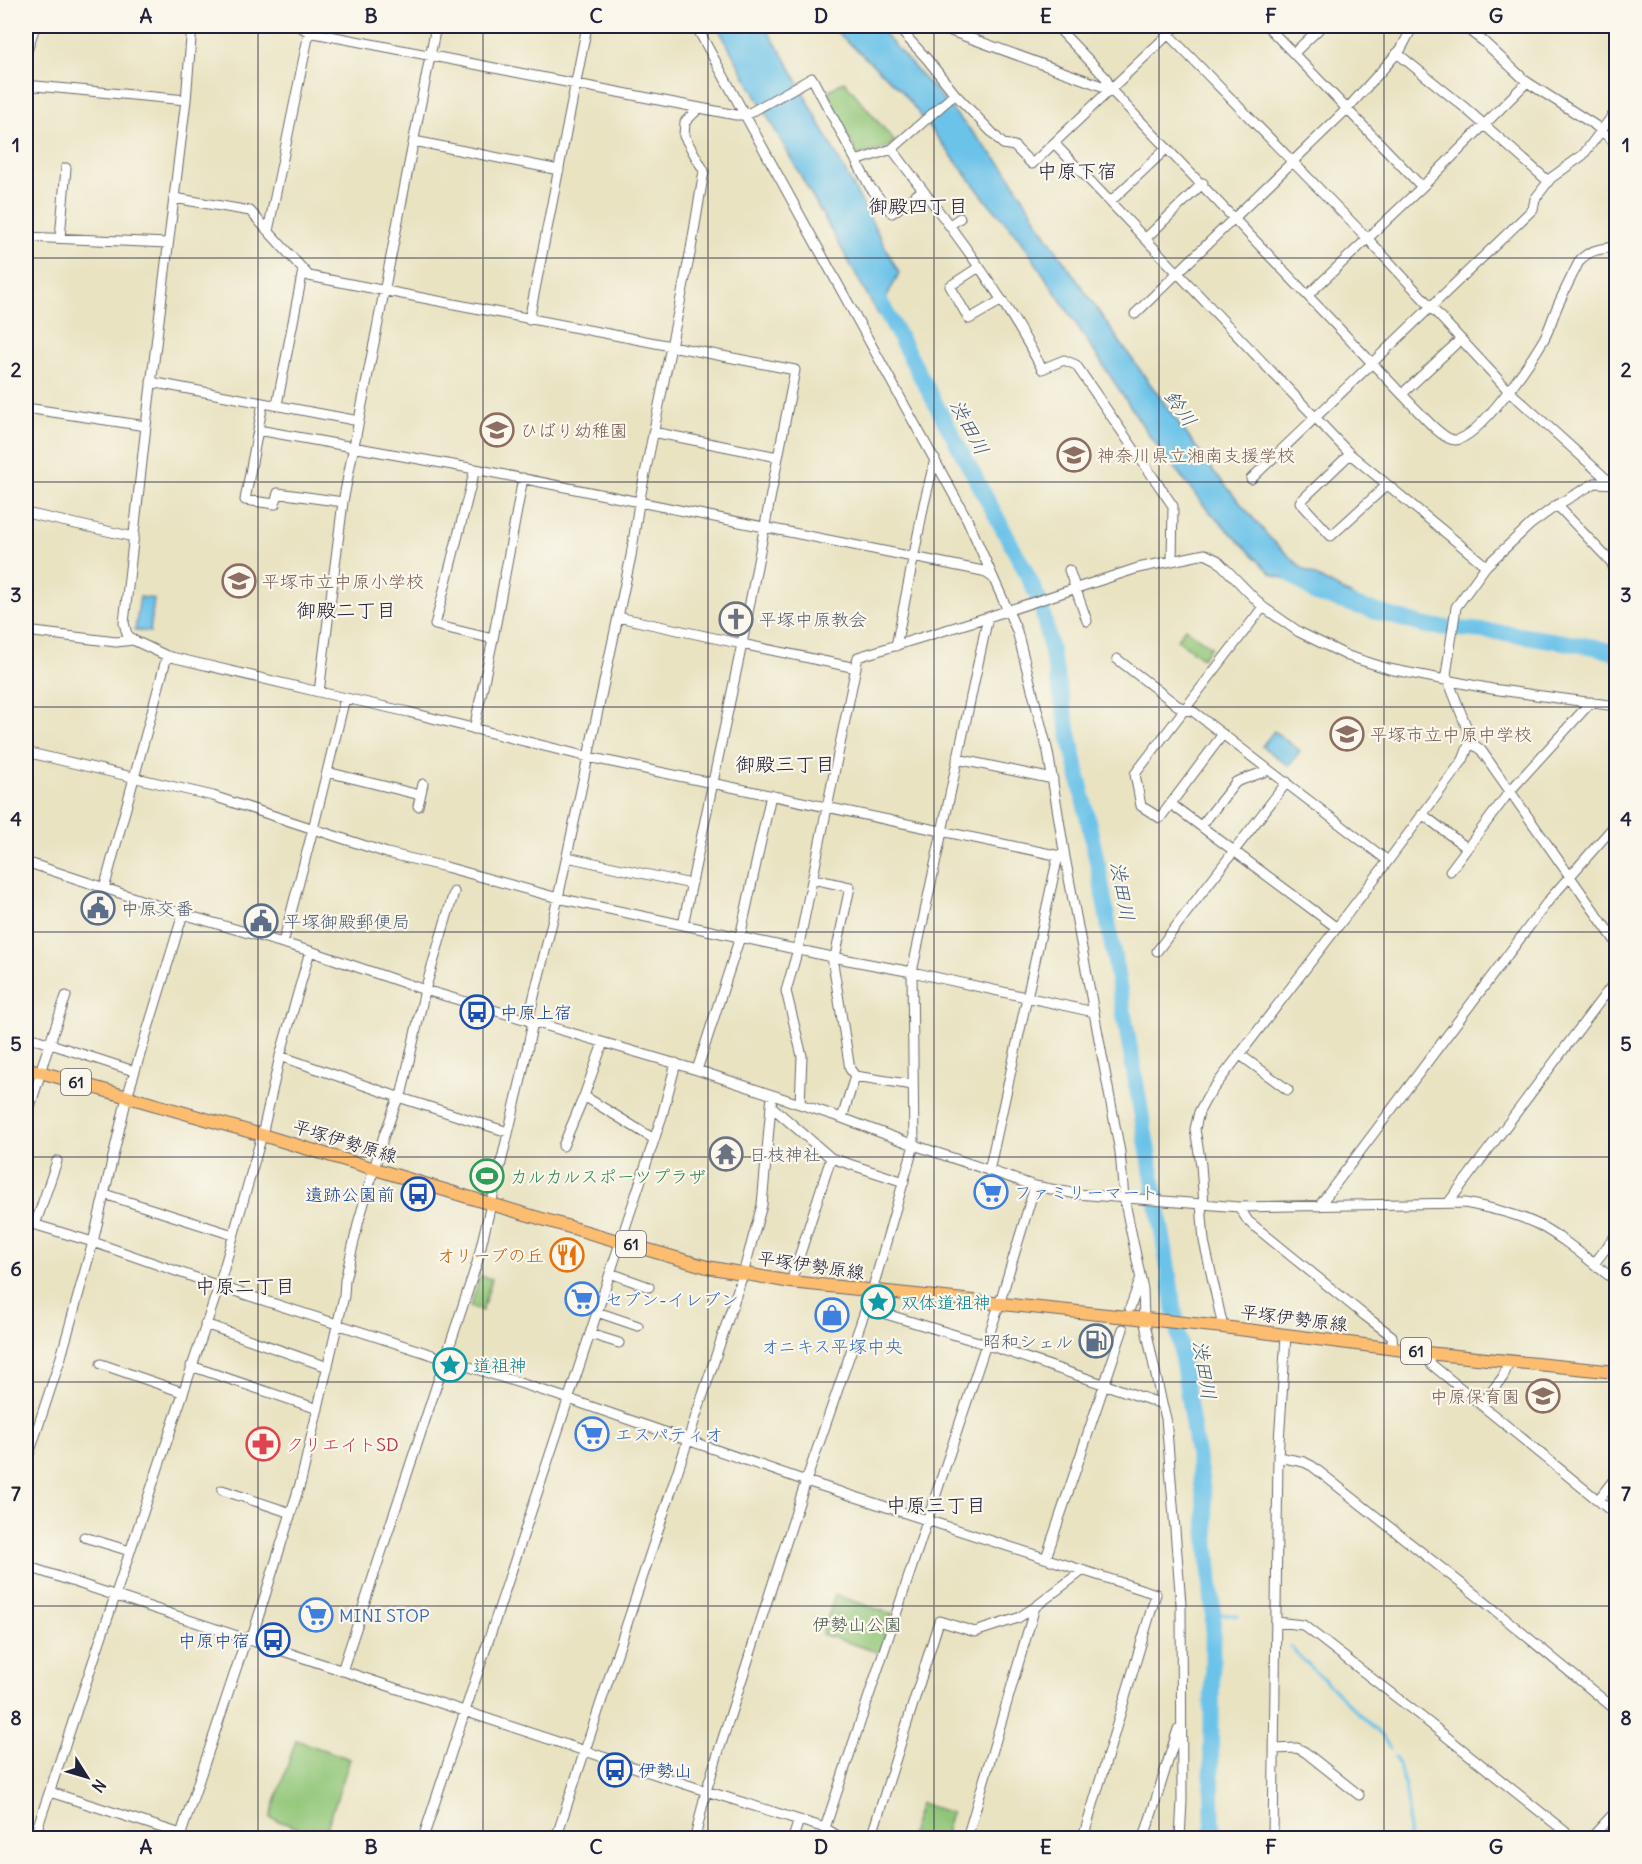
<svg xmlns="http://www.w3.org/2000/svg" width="1642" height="1864" font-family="Delius,'Klee One',sans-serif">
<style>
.green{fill:#91c678;stroke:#5a745a;stroke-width:1.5}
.water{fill:#6cc3e9;stroke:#477292;stroke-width:1.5}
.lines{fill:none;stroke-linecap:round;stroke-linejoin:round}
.stream{stroke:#6cc3e9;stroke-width:3}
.river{stroke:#6cc3e9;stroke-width:16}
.minor-casing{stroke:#68666a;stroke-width:11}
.major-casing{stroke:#68666a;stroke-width:14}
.minor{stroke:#fff;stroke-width:9}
.major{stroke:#fdbd6f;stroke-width:12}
.grid{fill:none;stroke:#22223b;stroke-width:1.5;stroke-opacity:0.55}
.labels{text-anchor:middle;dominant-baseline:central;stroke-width:4.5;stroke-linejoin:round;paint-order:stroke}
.shield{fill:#fbf7ec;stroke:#636270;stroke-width:1.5}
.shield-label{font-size:16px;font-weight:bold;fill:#22223b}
.education-label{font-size:18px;fill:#785e54;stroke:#fbf7ec;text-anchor:start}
.worship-label{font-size:18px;fill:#5b616d;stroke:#fbf7ec;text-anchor:start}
.service-label{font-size:18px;fill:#4e5e75;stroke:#fbf7ec;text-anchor:start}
.transit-label{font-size:18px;fill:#164399;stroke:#fbf7ec;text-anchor:start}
.street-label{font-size:18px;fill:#22223b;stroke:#fbf7ec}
.leisure-label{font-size:18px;fill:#27864d;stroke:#fbf7ec;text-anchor:start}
.shop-label{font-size:18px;fill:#366cbe;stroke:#fbf7ec;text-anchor:start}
.food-label{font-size:18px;fill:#c56008;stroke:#fbf7ec;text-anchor:end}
.culture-label{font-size:18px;fill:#0d838f;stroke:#fbf7ec;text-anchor:start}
.health-label{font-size:18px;fill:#be3a42;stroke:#fbf7ec;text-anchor:start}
.park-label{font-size:18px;fill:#495b50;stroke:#fbf7ec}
.neighbourhood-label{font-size:20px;fill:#22223b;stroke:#fbf7ec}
.water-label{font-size:20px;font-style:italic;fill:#3c5a78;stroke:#fbf7ec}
.neatline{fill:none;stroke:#22223b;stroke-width:2}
.grid-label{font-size:20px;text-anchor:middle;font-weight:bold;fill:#22223b}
</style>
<rect width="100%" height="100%" fill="#fbf7ec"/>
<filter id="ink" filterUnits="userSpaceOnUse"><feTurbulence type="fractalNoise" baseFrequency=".0167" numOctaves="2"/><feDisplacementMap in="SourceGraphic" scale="12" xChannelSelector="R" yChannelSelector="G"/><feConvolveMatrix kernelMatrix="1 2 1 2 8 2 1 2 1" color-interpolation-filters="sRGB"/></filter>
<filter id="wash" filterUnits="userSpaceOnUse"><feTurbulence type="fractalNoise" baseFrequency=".008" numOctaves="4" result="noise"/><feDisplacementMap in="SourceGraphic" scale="24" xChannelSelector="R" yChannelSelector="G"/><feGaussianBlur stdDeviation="1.35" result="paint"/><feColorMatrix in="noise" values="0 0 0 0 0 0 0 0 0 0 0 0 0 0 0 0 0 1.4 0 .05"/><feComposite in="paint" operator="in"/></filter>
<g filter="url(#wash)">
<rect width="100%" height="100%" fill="#e9e3c2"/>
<path class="green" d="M844,81l51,61 -11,7 -26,6 -34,-61z
M1185,628l26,19 -9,11 -25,-19z
M480,1276l12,3 -10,32 -12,-4z
M835,1595l57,19 -11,36 -4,2 -55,-18z
M296,1740l54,19 -26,78 -54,-19z
M920,1803l31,10 -6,20 18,5h-54z"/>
<path class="water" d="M717,26h47l21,32 114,215 -21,41z
M830,26h47l129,144 40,65 73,106 95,131 55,65 34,32 78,43 -109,-38 -66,-66 -55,-70 -130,-198 -36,-41 -85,-110z
M140,597l14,2 -4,33 -15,-2z
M1274,731l26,20 -11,15 -27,-20z"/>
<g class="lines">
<path class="stream" d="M1213,1613l25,3
M1290,1647l93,90 7,11
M1395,1757c13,31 14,49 13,81"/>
<path class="river" d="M872,286l152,282 17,36 58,267 65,372 40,255 9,115 -2,140 2,85
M1290,573l26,21 110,32 80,7 89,14 21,6"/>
</g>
</g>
<g filter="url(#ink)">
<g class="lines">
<defs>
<path id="minor" d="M299,26l10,6 427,83h10l66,-37 58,109 22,26 31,-23
M696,26l271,493 50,112 31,121 17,105 55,295 4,46 19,91 1,30 18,85 4,14 15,186 1,197 -2,37
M899,26l5,8 23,25 28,35
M937,26l173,63
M1056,26l50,52 4,11 306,320c8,8 27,31 39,31 24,-1 76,-79 89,-101 6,-11 9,-23 14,-34 7,-15 14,-30 22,-45 10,-10 19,-11 33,-13
M1160,26l207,212 141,152 103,93
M1267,26l155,161
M1463,26l20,15 44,41 69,44 20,18
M1294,53l28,-27
M1397,53l67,54 84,74
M26,54l9,-28
M26,88l10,-2 150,14 6,-74
M186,100l-40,326 -22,197 3,11 6,6 34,16 152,36 89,20 180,45 477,100
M414,141l145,29
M1054,143l296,311 136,112
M892,149c53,71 109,141 150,220l22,-9 12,5 97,141 -1,54
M856,161l36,-12 63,-55 48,50 11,2 18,18 145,-138
M174,198l76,13 59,65 486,94 -53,274 114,24
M1110,202l57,-54
M950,225l10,-7
M268,231l42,-203
M26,237l142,6
M60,238l6,-70
M1145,239l58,-56
M979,267l-29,19 19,33 33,-19
M1308,295l114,-108 105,-105
M1135,314l212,-205 54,-60 12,-23
M529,320l58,-294
M151,382l208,39
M1402,394l59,-55
M263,403l-18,97 30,4 3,-11 65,9
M277,405l26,-135
M26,408l120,18
M258,430l217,39 438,88 70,14 9,6
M653,432l125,25
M1350,454l-50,48 31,34 56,-51
M475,469l-40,156 58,14
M1251,479l282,-270 2,-10 16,-21 32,-23 33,-44
M1557,505l54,57 5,11
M26,513l108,24
M1069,570l18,51
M618,617l124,27 -59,281
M26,631l90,11 17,-2
M896,646l28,-142 11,-45
M1117,659l61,47 16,6 75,58
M319,692l24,-190 93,-476
M474,729l19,-90 30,-161
M1223,734l-63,84 -19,-12 -6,-32 128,-167
M1470,742l11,8 135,192
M26,752l187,44 174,57 59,14 112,31 274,59 80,15 182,40
M957,759l96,20
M327,772l93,23
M1171,804l166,124
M418,806l5,-22
M1422,814l45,34
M1201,826l35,-44 33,-12 119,91
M567,857l124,27
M26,862l157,52 127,37 115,39 272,80 145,48 72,27 121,41 42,8 162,13 226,-4c25,5 49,10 72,21 29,15 53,38 79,57
M1450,871l60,-80 81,-89
M813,879l37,8 -15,70
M104,889l63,-233
M283,943l30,-114 32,-131
M1157,951l130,-169
M832,957l18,112 5,7 58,9
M528,1021l30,-123 30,-141 43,-201 8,-53 52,-254 13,-78 -20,-35 1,-14 14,-14
M26,1036l108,35
M1239,1054l49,36
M280,1056l118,41 110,35
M697,1070l43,-133 31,-142
M40,1072l26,-76
M584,1096l70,43
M800,1104l2,-48 -16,-65 12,-42 60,-292 130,-40 150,-49 67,-14 12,6 46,47 36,25 49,24 41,13 103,20 124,17
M771,1106l60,52 73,24
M842,1118l13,-42
M26,1119l15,-47
M563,1146l21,-50 19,-53
M989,1171l69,-315
M104,1194l129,41
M1449,1202l167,-222
M1201,1204l3,37 19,86
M1204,1205l-3,-40 -6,-36 4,-17 8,-15 181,-236 75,-101 7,-18 -2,-11 -22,-56 10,-68 30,-41 45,-42 26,-19 38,-22 21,1
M1319,1206l230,-306 67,-76
M1239,1207l9,14 116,94 28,21 1,12
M26,1222l67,20 126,44 350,113 237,82 350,113 -73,244
M35,1225l22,-64
M1594,1264l22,-29
M610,1273l39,14
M791,1282l40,-124
M866,1308l119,36 177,60
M1130,1308l10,-28
M597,1312l41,14
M205,1324l123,43
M590,1334l29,9
M1427,1353l4,11 185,151
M101,1364l81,28
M191,1366l127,43
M1481,1405l22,-28 6,-15
M1278,1457l26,5 8,4 174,137 130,107
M26,1463l35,-106 32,-115 34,-145 56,-183
M222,1490l69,23
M1598,1500l18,-23
M84,1537l46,14
M1046,1558l77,-229
M26,1566l680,225 119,37 16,10
M1276,1622l27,3 120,93 150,120
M342,1671l135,-408 44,-184 12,-57
M1274,1749l23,-1 8,4 54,43
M50,1792l131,42 63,-189 3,-6 6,-5 48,-153 43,-185 1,-16 14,-60 25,-85c7,-14 9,-30 18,-43l23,-102 29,-98
M825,1828l174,-523 36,-119
M34,1838l185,-552 43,-151 18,-79 30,-105
M423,1838l202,-610 37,-112 14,-53
M556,1838l187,-564 19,-69 10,-110
M695,1838l11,-47 24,-75 76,-235 66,-190 42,-146 -2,-173 76,-355
M793,1838l6,-18
M871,1838l68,-217 36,11 43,-14 17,-11
M967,1838l68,-231 47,-36
M1144,1838l34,-109
M1273,1838l5,-381 8,-121
M1591,1838l25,-27"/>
<path id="major" d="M26,1068l236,67 229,69 216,63 84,15 432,45 204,26 189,19"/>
</defs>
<use href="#minor" class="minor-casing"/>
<use href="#major" class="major-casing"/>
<use href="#minor" class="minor"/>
<use href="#major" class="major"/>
</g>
</g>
<path class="grid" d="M258,26v1812M483,26v1812M708,26v1812M934,26v1812M1159,26v1812M1384,26v1812M26,258h1590M26,482h1590M26,707h1590M26,932h1590M26,1157h1590M26,1382h1590M26,1606h1590"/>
<defs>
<symbol id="school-ring" viewBox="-11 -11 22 22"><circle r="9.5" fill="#fbf7ec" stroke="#8d6e63" stroke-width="1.5"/><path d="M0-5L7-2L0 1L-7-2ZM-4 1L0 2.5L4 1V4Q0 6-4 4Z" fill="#8d6e63"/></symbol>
<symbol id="church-ring" viewBox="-11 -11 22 22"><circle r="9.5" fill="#fbf7ec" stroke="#6b7280" stroke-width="1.5"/><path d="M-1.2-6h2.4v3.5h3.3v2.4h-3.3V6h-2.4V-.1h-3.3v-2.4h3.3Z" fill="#6b7280"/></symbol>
<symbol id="civic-ring" viewBox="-11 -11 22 22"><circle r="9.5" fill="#fbf7ec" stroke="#5c6f8a" stroke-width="1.5"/><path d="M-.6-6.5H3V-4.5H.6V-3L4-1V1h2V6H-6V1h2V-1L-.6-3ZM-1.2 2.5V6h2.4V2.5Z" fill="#5c6f8a"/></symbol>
<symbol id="bus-ring" viewBox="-11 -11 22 22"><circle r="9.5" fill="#fbf7ec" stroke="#1a4fb4" stroke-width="1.5"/><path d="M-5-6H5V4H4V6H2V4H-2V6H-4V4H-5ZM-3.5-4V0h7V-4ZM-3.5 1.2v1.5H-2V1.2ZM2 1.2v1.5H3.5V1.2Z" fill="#1a4fb4"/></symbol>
<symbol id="temple-ring" viewBox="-11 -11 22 22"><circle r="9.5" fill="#fbf7ec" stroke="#6b7280" stroke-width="1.5"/><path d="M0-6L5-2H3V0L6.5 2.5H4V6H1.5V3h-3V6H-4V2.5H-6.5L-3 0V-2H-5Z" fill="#6b7280"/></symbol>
<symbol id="stadium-ring" viewBox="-11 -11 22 22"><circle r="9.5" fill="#fbf7ec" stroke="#2e9e5b" stroke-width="1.5"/><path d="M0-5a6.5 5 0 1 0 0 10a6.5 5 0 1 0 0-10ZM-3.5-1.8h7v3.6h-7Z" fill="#2e9e5b"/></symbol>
<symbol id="supermarket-ring" viewBox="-11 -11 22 22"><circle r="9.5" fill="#fbf7ec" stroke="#3f7fe0" stroke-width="1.5"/><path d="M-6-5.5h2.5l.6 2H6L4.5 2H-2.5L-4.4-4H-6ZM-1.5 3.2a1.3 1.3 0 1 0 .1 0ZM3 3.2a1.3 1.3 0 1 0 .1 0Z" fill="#3f7fe0"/></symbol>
<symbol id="restaurant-ring" viewBox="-11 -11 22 22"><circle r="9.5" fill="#fbf7ec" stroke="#e8710a" stroke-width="1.5"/><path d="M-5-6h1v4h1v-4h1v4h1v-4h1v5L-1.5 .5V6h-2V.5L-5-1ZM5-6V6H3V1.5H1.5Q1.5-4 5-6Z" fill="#e8710a"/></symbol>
<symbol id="sight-ring" viewBox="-11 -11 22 22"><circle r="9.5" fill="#fbf7ec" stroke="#0f9aa8" stroke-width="1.5"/><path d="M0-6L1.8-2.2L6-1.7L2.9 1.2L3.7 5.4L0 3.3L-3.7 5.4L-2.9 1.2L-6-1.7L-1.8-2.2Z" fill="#0f9aa8"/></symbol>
<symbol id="shop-ring" viewBox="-11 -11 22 22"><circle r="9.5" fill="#fbf7ec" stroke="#3f7fe0" stroke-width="1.5"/><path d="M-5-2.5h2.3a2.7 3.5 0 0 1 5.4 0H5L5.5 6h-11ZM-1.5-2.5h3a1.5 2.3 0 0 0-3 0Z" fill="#3f7fe0"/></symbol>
<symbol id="fuel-ring" viewBox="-11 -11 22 22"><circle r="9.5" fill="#fbf7ec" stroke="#5c6f8a" stroke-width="1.5"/><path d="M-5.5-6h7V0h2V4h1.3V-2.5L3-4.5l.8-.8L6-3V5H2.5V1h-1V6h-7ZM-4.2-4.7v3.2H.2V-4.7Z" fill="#5c6f8a"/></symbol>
<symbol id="pharmacy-ring" viewBox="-11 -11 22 22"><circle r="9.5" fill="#fbf7ec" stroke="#e0444e" stroke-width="1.5"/><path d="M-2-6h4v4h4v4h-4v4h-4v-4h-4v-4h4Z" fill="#e0444e"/></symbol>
</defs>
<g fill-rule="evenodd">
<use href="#school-ring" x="478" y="411" width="38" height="38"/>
<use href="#school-ring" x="1055" y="436" width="38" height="38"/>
<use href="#school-ring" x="220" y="562" width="38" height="38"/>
<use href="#church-ring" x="717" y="600" width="38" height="38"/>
<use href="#school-ring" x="1328" y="715" width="38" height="38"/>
<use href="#civic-ring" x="79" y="889" width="38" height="38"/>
<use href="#civic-ring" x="242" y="902" width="38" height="38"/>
<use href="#bus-ring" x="458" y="993" width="38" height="38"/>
<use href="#temple-ring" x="707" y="1135" width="38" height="38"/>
<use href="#stadium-ring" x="468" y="1157" width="38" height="38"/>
<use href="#supermarket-ring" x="972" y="1173" width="38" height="38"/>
<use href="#bus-ring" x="399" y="1175" width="38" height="38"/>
<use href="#restaurant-ring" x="548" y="1236" width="38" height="38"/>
<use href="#supermarket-ring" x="563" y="1280" width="38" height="38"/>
<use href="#sight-ring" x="859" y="1283" width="38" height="38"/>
<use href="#shop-ring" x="813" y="1296" width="38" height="38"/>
<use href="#fuel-ring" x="1077" y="1322" width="38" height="38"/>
<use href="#sight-ring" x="431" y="1346" width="38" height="38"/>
<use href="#school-ring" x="1524" y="1377" width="38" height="38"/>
<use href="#supermarket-ring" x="573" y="1415" width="38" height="38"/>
<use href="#pharmacy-ring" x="244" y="1425" width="38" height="38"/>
<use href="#supermarket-ring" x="297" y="1596" width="38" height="38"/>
<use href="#bus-ring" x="254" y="1621" width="38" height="38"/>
<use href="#bus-ring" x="596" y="1751" width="38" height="38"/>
</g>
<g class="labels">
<g class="shield">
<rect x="61" y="1069" width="30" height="26" rx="4.5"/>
<rect x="616" y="1231" width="30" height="26" rx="4.5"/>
<rect x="1401" y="1338" width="30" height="26" rx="4.5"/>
</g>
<g class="shield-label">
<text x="76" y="1082">61</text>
<text x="631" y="1244">61</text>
<text x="1416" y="1351">61</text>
</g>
<g class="education-label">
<text x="520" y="430">ひばり幼稚園</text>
<text x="1097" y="455">神奈川県立湘南支援学校</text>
<text x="262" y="581">平塚市立中原小学校</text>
<text x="1370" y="734">平塚市立中原中学校</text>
<text x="1520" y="1396" text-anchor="end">中原保育園</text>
</g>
<g class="worship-label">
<text x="759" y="619">平塚中原教会</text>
<text x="749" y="1154">日枝神社</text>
</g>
<g class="service-label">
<text x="121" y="908">中原交番</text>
<text x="284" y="921">平塚御殿郵便局</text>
<text x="1073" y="1341" text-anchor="end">昭和シェル</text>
</g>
<g class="transit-label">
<text x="500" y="1012">中原上宿</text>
<text x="395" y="1194" text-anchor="end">遺跡公園前</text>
<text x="250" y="1640" text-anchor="end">中原中宿</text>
<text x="638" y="1770">伊勢山</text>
</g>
<g class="street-label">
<text transform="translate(345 1141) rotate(17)">平塚伊勢原線</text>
<text transform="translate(811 1265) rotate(8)">平塚伊勢原線</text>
<text transform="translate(1294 1318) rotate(7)">平塚伊勢原線</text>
</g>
<g class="leisure-label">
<text x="510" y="1176">カルカルスポーツプラザ</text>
</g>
<g class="shop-label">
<text x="1014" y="1192">ファミリーマート</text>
<text x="605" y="1299">セブン-イレブン</text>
<text x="832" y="1346" text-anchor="middle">オニキス平塚中央</text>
<text x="615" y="1434">エスパティオ</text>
<text x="339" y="1615">MINI STOP</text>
</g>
<g class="food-label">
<text x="544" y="1255">オリーブの丘</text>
</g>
<g class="culture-label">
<text x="901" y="1302">双体道祖神</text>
<text x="473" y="1365">道祖神</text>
</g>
<g class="health-label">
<text x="286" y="1444">クリエイトSD</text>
</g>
<g class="park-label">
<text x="857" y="1624">伊勢山公園</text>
</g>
<g class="neighbourhood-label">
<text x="1077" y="170">中原下宿</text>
<text x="918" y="205">御殿四丁目</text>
<text x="346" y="609">御殿二丁目</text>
<text x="785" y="763">御殿三丁目</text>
<text x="245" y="1285">中原二丁目</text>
<text x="936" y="1504">中原三丁目</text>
</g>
<g class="water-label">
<text transform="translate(1181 408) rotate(55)">鈴川</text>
<text transform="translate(970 427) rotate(62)">渋田川</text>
<text transform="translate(1123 891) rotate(80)">渋田川</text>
<text transform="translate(1205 1370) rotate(81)">渋田川</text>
</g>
</g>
<rect width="1642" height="1864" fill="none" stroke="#fbf7ec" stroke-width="66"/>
<g transform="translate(87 1777) rotate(127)" stroke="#fbf7ec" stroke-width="4.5" paint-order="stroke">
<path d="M0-4.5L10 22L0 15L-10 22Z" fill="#22223b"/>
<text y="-9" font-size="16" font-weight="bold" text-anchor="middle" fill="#22223b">N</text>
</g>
<rect x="33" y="33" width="1576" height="1798" class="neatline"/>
<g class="grid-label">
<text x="146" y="23">A</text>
<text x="371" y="23">B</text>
<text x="596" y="23">C</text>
<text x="821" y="23">D</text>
<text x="1046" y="23">E</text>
<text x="1271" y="23">F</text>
<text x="1496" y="23">G</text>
<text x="16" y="152">1</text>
<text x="1626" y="152">1</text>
<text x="16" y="377">2</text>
<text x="1626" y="377">2</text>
<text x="16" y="602">3</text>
<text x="1626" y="602">3</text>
<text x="16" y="826">4</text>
<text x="1626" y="826">4</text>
<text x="16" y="1051">5</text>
<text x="1626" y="1051">5</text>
<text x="16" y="1276">6</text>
<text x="1626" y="1276">6</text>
<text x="16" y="1501">7</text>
<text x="1626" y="1501">7</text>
<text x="16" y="1725">8</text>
<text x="1626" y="1725">8</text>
<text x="146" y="1854">A</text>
<text x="371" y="1854">B</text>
<text x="596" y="1854">C</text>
<text x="821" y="1854">D</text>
<text x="1046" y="1854">E</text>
<text x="1271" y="1854">F</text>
<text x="1496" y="1854">G</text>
</g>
</svg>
